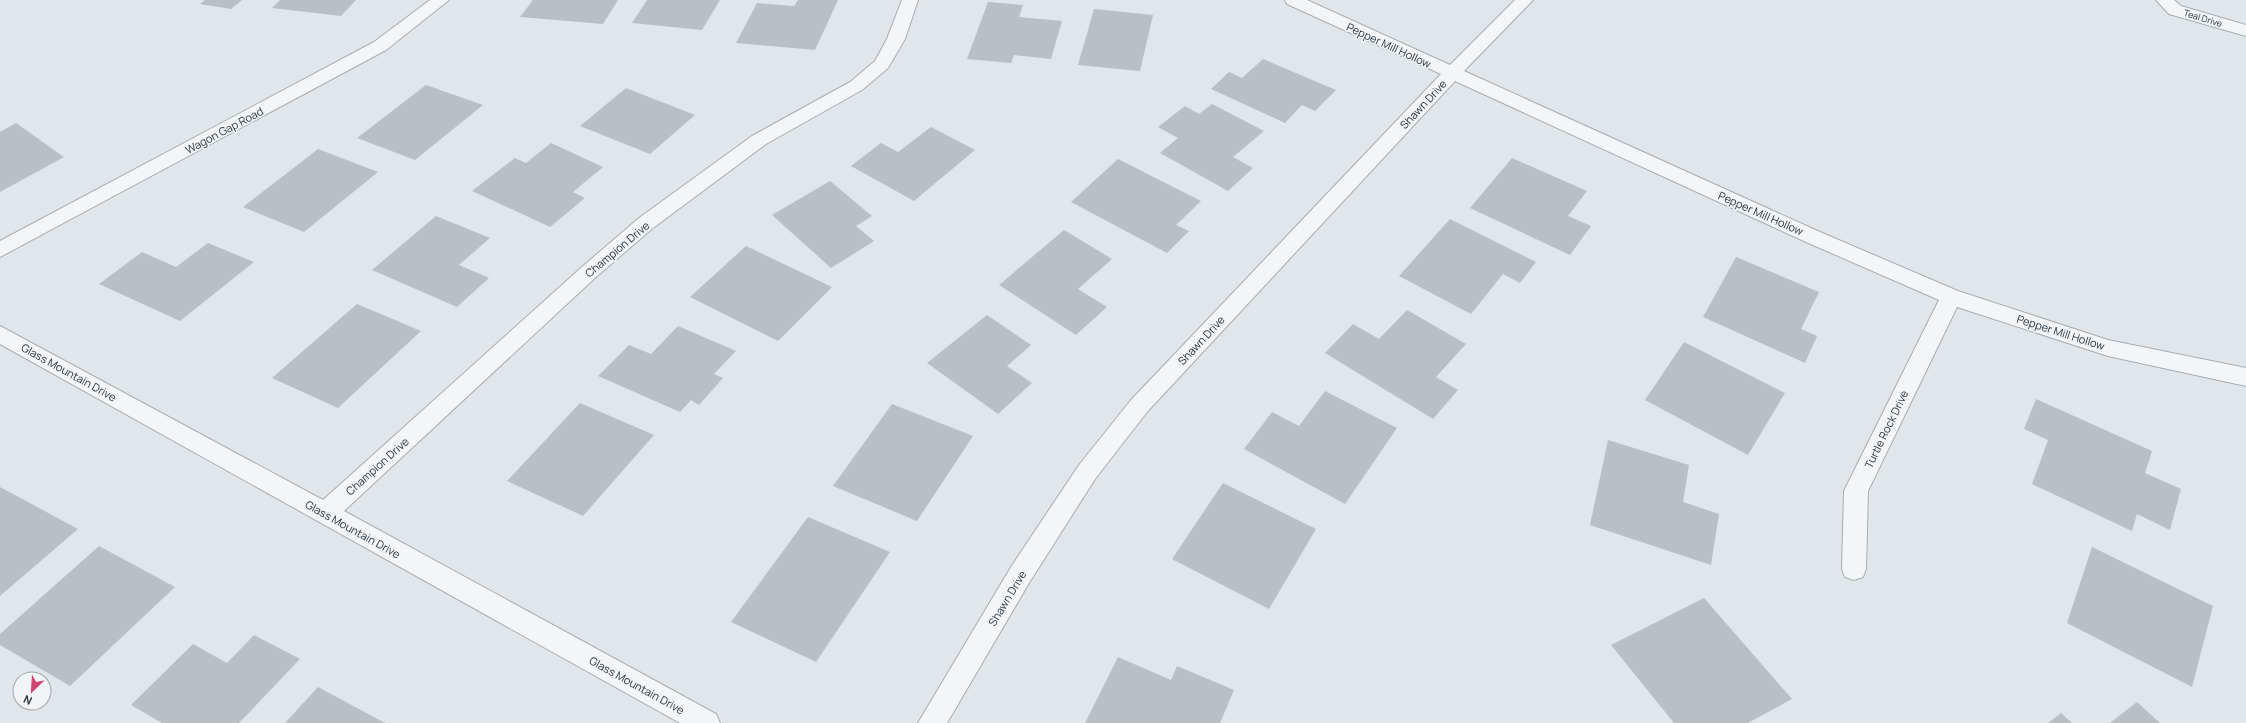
<svg xmlns="http://www.w3.org/2000/svg" width="2246" height="723" font-family="Manrope,sans-serif">
<style>
.building{fill:#b8c0c6}
.lines{fill:none;stroke-linecap:round;stroke-linejoin:round}
.minor-casing{stroke:#a5aeb4;stroke-width:2}
.minor{fill:#f3f6f8;fill-rule:evenodd}
.labels{text-anchor:middle;dominant-baseline:central;stroke-width:3;stroke-linejoin:round;paint-order:stroke}
.far-street-label{font-size:9px;fill:#293641;stroke:#f0f4f7}
.street-label{font-size:11px;fill:#293641;stroke:#f0f4f7}
</style>
<rect width="100%" height="100%" fill="#e0e6ea"/>
<path class="building" d="M205,0h37l-11,9 -31,-5z
M280,0h76l-15,16 -69,-8z
M533,0h85l-15,24 -83,-7z
M647,0h73l-18,30 -70,-7z
M798,0h40l-23,50 -79,-7 21,-40 37,3z
M988,2l35,3 -4,12 43,4 -11,38 -37,-4 -3,8 -44,-4z
M1094,9l59,6 -13,56 -62,-6z
M1263,59l73,31 -21,21 -13,-6 -17,18 -74,-34 18,-17 13,6z
M426,85l57,20 -68,55 -58,-22z
M626,88l69,27 -45,39 -70,-28z
M1212,104l52,27 -31,26 20,11 -25,23 -68,-38 18,-15 -20,-11 27,-21 14,8z
M16,123l48,34 -64,35v-60z
M931,127l44,23 -61,51 -63,-35 30,-23 17,9z
M551,143l52,24 -30,25 12,6 -35,29 -78,-36 43,-33 11,5z
M318,149l60,23 -74,60 -61,-25z
M1512,158l75,33 -19,25 23,10 -21,29 -100,-47z
M1118,159l83,42 -25,24 13,6 -22,22 -96,-51z
M830,181l42,35 -16,10 18,15 -43,27 -59,-53z
M436,216l54,22 -31,27 30,13 -32,29 -85,-37z
M1450,219l86,43 -16,21 -17,-9 -32,40 -72,-38z
M1064,230l48,29 -34,30 29,18 -31,28 -77,-50z
M208,243l46,19 -74,59 -81,-37 43,-32 34,15z
M746,246l86,41 -54,54 -88,-44z
M1736,257l83,35 -18,37 16,7 -12,27 -102,-46z
M357,304l64,27 -83,77 -66,-30z
M1407,310l59,34 -30,33 22,13 -25,29 -108,-66 28,-29 26,15z
M987,315l44,30 -24,21 25,17 -34,31 -71,-51z
M678,326l58,25 -22,23 9,4 -24,27 -8,-5 -11,12 -82,-36 31,-31 22,9z
M1684,342l101,51 -37,62 -103,-55z
M1325,391l72,37 -52,76 -101,-55 28,-37 27,14z
M2036,399l116,52 -7,22 36,16 -11,41 -33,-16 -5,17 -100,-47 16,-44 -24,-11z
M580,403l74,32 -71,81 -76,-35z
M892,404l81,32 -56,85 -84,-35z
M1608,440l81,25 -6,37 36,12 -8,51 -121,-40z
M1223,483l93,46 -47,80 -97,-50z
M0,487l78,42 -78,67z
M808,517l82,35 -74,110 -85,-40z
M99,546l76,41 -105,99 -70,-41v-11z
M2092,547l121,59 -21,81 -125,-64z
M1704,598l88,101 -44,24h-74l-63,-78z
M254,635l46,24 -61,64h-77l-31,-18 62,-61 34,19z
M1118,657l53,23 6,-14 57,24 -14,33h-135z
M318,687l67,36h-100z
M2137,702l23,21h-50z
M2061,713l11,10h-24z"/>
<g class="lines">
<defs>
<path id="minor" d="M430,0h19l-63,50 -386,207v-16l374,-199z
M902,0h16l-13,39 -17,29 -26,22 -96,54 -113,84 -57,49 -252,234 372,203 4,9h-40l-680,-379v-18l323,174 259,-233 57,-49 113,-82 98,-54 25,-21 12,-22z
M1285,0h22l143,65 65,-65h18l-69,71 356,161 138,59 150,49 138,28v18l-138,-30 -151,-49 -89,184 -2,78 -3,8 -9,3 -9,-3 -3,-8 2,-78 95,-191 -133,-58 -351,-161 -308,331 -52,67 -66,104 -82,140h-29l93,-156 68,-102 52,-65 310,-326 -154,-70z
M2156,0h18l7,6 65,19v11l-77,-22z"/>
</defs>
<use href="#minor" class="minor-casing"/>
<use href="#minor" class="minor"/>
</g>
<g class="labels">
<g class="far-street-label">
<text transform="translate(2203 18) rotate(17)">Teal Drive</text>
</g>
<g class="street-label">
<text transform="translate(1389 45) rotate(25)">Pepper Mill Hollow</text>
<text transform="translate(1423 104) rotate(-47)">Shawn Drive</text>
<text transform="translate(224 130) rotate(-28)">Wagon Gap Road</text>
<text transform="translate(1761 213) rotate(24)">Pepper Mill Hollow</text>
<text transform="translate(617 249) rotate(-40)">Champion Drive</text>
<text transform="translate(2061 332) rotate(18)">Pepper Mill Hollow</text>
<text transform="translate(1201 340) rotate(-47)">Shawn Drive</text>
<text transform="translate(69 372) rotate(29)">Glass Mountain Drive</text>
<text transform="translate(1886 429) rotate(-64)">Turtle Rock Drive</text>
<text transform="translate(377 466) rotate(-42)">Champion Drive</text>
<text transform="translate(353 529) rotate(29)">Glass Mountain Drive</text>
<text transform="translate(1007 598) rotate(-59)">Shawn Drive</text>
<text transform="translate(637 685) rotate(29)">Glass Mountain Drive</text>
</g>
</g>
<g transform="translate(32 691) rotate(205)"><circle r="19" fill="#f0f4f7" stroke="#a0a8ae"/>
<path d="M0-3L7 15L0 10L-7 15Z" fill="#d14371"/>
<text y="-6" font-size="11" font-weight="bold" text-anchor="middle" fill="#293641">N</text>
</g>
</svg>
